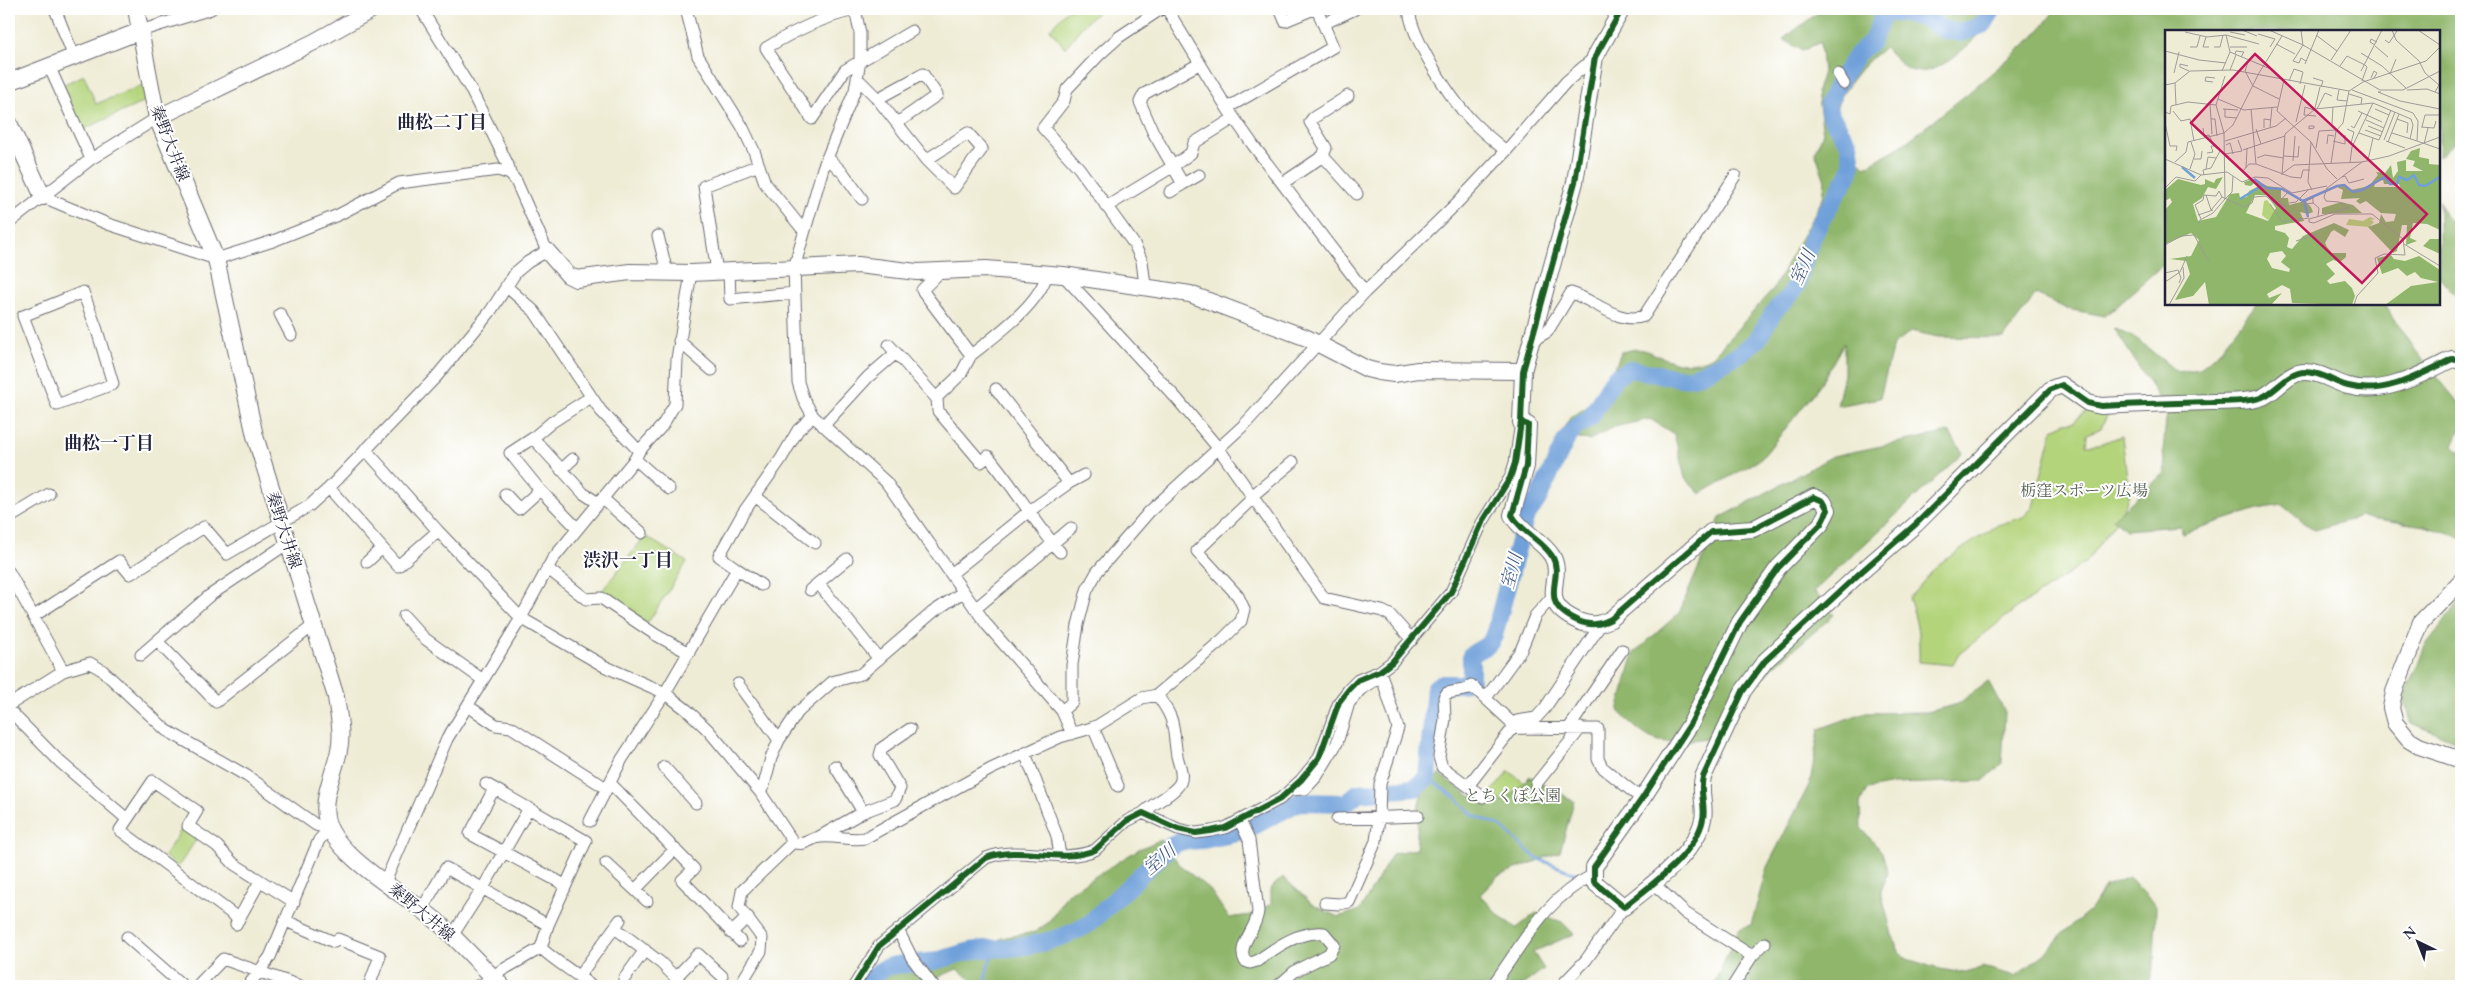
<svg xmlns="http://www.w3.org/2000/svg" width="2470" height="995" font-family="'EB Garamond','Noto Serif JP',serif">
<style>
.green{fill:#b4d47b;stroke:#6b7b5b}
.forest{fill:#8fb66b;stroke:#586c53}
.lines{fill:none;stroke-linecap:round;stroke-linejoin:round}
.stream{stroke:#70a0da;stroke-width:3}
.river{stroke:#70a0da;stroke-width:18}
.street-casing{stroke:#6a6971;stroke-width:13}
.secondary-casing{stroke:#6a6971;stroke-width:18}
.street{stroke:#fff;stroke-width:11}
.secondary{stroke:#fff;stroke-width:16}
.cycleway-casing{stroke:#fff;stroke-width:9}
.cycleway{stroke:#1b5e20;stroke-width:6}
.labels{text-anchor:middle;dominant-baseline:central;stroke-width:4;stroke-linejoin:round;paint-order:stroke}
.street-label{font-size:16px;fill:#22223b;stroke:#fff}
.park-label{font-size:16px;fill:#556051;stroke:#fff}
.neighbourhood-label{font-size:18px;font-weight:bold;fill:#22223b;stroke:#fff}
.water-label{font-size:18px;font-style:italic;fill:#455b83;stroke:#fff}
.inset-river{fill:none;stroke:#70a0da;stroke-width:2.5}
.inset-road{fill:none;stroke:#9d9b98;stroke-width:1}
.view{fill:#c2185b;fill-opacity:0.15;stroke:#c2185b;stroke-width:2.5}
.inset-edge{fill:none;stroke:#22223b;stroke-width:2.5}
</style>
<rect width="100%" height="100%" fill="#fff"/>
<filter id="ink" filterUnits="userSpaceOnUse"><feTurbulence type="fractalNoise" baseFrequency=".02" numOctaves="2"/><feDisplacementMap in="SourceGraphic" scale="10" xChannelSelector="R" yChannelSelector="G"/><feConvolveMatrix kernelMatrix="1 2 1 2 8 2 1 2 1" color-interpolation-filters="sRGB"/></filter>
<filter id="wash" filterUnits="userSpaceOnUse"><feTurbulence type="fractalNoise" baseFrequency=".0096" numOctaves="4" result="noise"/><feDisplacementMap in="SourceGraphic" scale="20" xChannelSelector="R" yChannelSelector="G"/><feGaussianBlur stdDeviation="1.12" result="paint"/><feColorMatrix in="noise" values="0 0 0 0 0 0 0 0 0 0 0 0 0 0 0 0 0 1.4 0 .05"/><feComposite in="paint" operator="in"/></filter>
<g filter="url(#wash)">
<rect width="100%" height="100%" fill="#efecd6"/>
<path class="green" d="M1068,9l32,1 -16,14 -19,24 -15,-19z
M84,75l12,29 47,-19 3,16 -64,29 -20,-45z
M2088,410h22l-9,18 -14,6 -1,11 13,-1 23,-8 7,59 -9,21 -35,47 -68,45 -58,46 -6,11 -34,-3c1,-23 -2,-42 -10,-64l30,-34 59,-39 25,-8 10,-10 20,-78 12,-6 8,-1z
M645,536l42,26 -38,59 -4,1 -44,-30z
M1509,771l31,24 -22,26 -30,-25z
M183,827l15,10 -20,30 -14,-11z"/>
<path class="forest" d="M1823,9h181c-18,18 -66,76 -96,60 -8,-5 -16,-15 -23,-21 -18,10 -44,42 -49,62 -2,7 0,17 0,24l29,33 39,-23 63,-50 68,-58 21,-27h405v128l-22,20v-126h-273v231l-61,54 -38,-7 -31,-15 -32,44 -66,-1 -27,-6 -18,14 -13,53 -43,8 7,-32v-31l-26,45 -57,71 -61,35 -15,-16 -11,-44 -24,-15 -36,8 -24,13 -32,-3 12,-19 20,-13 24,-35 7,-18 15,-3 8,1 33,13 22,-1 14,-6 59,-65 51,-93 2,-17 -10,-30 8,-18 -6,-42 6,-19 -3,-30 -18,9 -19,-12z
M2439,201l5,14 17,17v70l-22,-25z
M2256,304h129l31,47 45,55v20l-8,19 8,8v85l-36,-12 -64,-9 -47,13 -31,-25 -25,4 -75,24 -3,-7 -54,4 -14,-11 53,-46 -2,-22 4,-40 -53,-83 23,11 40,33 22,-3 17,-14z
M1949,432l14,21 -149,138 20,24 -61,52 -65,71c-51,6 -52,10 -90,-27l16,-58 45,-40 41,-95 113,-62z
M2461,600v144l-51,-22 -6,-25 21,-51z
M1988,681l17,31 -3,52 -19,17 -89,3 -27,5 -7,15 1,24 21,24 6,21 -7,18 11,44 7,16 8,8 32,10 27,4 17,-6 33,9 32,-25 16,-19 26,-22 15,-23 24,-10 27,29 -2,60 -6,20h-435l26,-57 12,-4 16,-58 43,-84 9,-54 44,-16 64,-1 31,-8z
M1439,774l31,22 35,5 25,-25 44,25 -14,51 -62,24 -18,19 23,24 14,9 19,-15 26,9 12,12 -41,18 11,17 -23,17h-541l-23,-17 -40,17h-42l7,-8 12,-6 63,-9 45,-25 33,-6 14,-10 18,-28 72,-45 21,-9 22,27 28,23 19,28 21,-3 21,-11v-16l12,-11 30,28 25,12 22,-7 33,-57 23,-4 3,-45 3,-13z"/>
<g class="lines">
<path class="stream" d="M1427,777l29,21 18,18 25,9 37,33 43,17
M987,986c-3,-13 3,-25 8,-37"/>
<path class="river" d="M864,986c23,-28 33,-19 65,-24 16,-2 32,-10 48,-12 11,-2 21,-1 31,-2 30,-3 55,-9 81,-24l82,-78 11,-5 21,-1 30,-6 17,-6 49,-26 47,1 12,-10 57,-5 12,-11 8,-89 5,-4h22l9,-5v-24l18,-11 5,-8 31,-118 13,-19 28,-59 9,-12 15,-10 24,-40 16,-9 49,9 13,-1 13,-5 36,-19 16,-13 18,-30 16,-16 6,-10 13,-41 11,-23 28,-46 3,-10 -3,-20 -20,-31 -1,-9 10,-21 19,-29 15,-13 10,-23 5,-5 11,-1 29,7 17,11 17,3 23,-9 9,-15"/>
</g>
</g>
<g filter="url(#ink)">
<g class="lines">
<defs>
<path id="street" d="M55,9l19,48
M686,9l12,47 44,70 12,25 11,32 39,48
M855,9l5,24v28l-5,29 -32,78 -29,100 4,114 5,16 10,18 73,66 101,143 75,86 10,23
M1167,9l60,99 26,37 112,147
M1280,9l5,12 29,-12
M1409,9c2,29 41,89 62,111 10,11 23,21 35,31
M855,10c-33,7 -61,21 -89,38l46,71 33,-49 67,-39
M1323,24l32,-15
M140,31l71,-22
M49,66l42,93
M1838,74l6,10
M857,78l19,19 50,63
M877,99l46,-25 14,21 -40,28
M1227,108l106,-61 -16,-38
M968,133l14,16 -28,39 -28,-28z
M1323,156l3,-8 -16,-26 3,-4 35,-22
M828,158l16,16 18,25
M1199,175l-16,9 -30,-52 -13,-30 4,-8 55,-30
M1283,183l40,-27 34,38
M1170,192l13,-8
M43,197l65,27 108,35 57,-18 65,-26 61,-32 99,-13 12,4
M1106,207l66,-40 19,-14 3,-10 40,-25
M9,223l82,-64 66,-41
M658,236l9,36
M729,271l1,28 65,-6
M717,272l-13,-86 55,-21
M1063,275l114,124 42,50 105,149 58,13 8,4 22,25
M1145,285l-3,-24 -8,-17 -55,-76 -36,-40 21,-27 3,-12 32,-34 20,-18 42,-28
M506,286l28,25 67,100 38,40
M83,292l14,38 16,54 -56,21 -34,-89z
M280,314l11,21
M1533,340l14,-8 24,-39c24,7 47,32 73,23l91,-140
M679,341l33,29
M889,345l48,54 1,12 43,51 7,-6c26,31 46,65 72,96
M971,355c25,-20 68,-50 76,-81
M591,397l-39,25 -19,16 50,55 15,10
M936,398l25,-24 10,-19 -49,-65 19,-19
M823,426l45,-49 28,-24
M533,438l-23,15 30,37 37,38
M365,449l73,82 83,87 83,48 61,27 22,17 22,21 51,61 33,50c12,5 17,-4 27,-5 15,-2 30,4 45,1l126,-69 69,-32 35,-10 47,-29 15,-3 65,-55 19,-19 3,-12 -6,-13 -41,-45 56,-53
M635,459l34,30
M561,470l12,-11
M1069,483l15,-8
M329,488l69,78 40,-35
M505,494l14,15 21,-19
M755,496l60,47
M1252,496l41,-34
M602,498l40,35
M9,518l40,-24
M367,562l15,-14
M547,568l39,31 15,-1 55,37 33,18
M737,569l24,16
M9,572l54,99
M951,574l77,-62 41,-29 -73,-94
M818,583l61,76
M810,590l37,-31
M975,609l96,-81
M34,616l85,-55 11,13 74,-47 23,27 82,-48 20,-18 107,-111 54,-65 26,-40 12,-10 19,-11 -31,-70 -6,-7 -2,-9 -38,-77 -49,-79
M404,616l20,22 59,42
M157,641l59,61 99,-78
M141,655l68,-59 79,-53
M738,684l41,56
M1471,685l40,37 2,6 85,1v30l4,8 40,32
M1475,688l-28,5 -3,4 1,22 -6,38 3,10 26,19 45,-58
M1486,698l35,-48 14,-34 19,-21
M9,705l54,-34 27,-8 12,7 64,60 81,46 69,49 13,4 -10,11 -49,117 -22,29
M468,706l28,19 15,2 95,61
M9,710l51,52 67,57
M1062,711l10,-9v-37l6,-40 9,-35 10,-18 52,-60 96,-88 120,-132 91,-88 50,-53 60,-69 29,-25
M1517,721l19,-3 9,-10 56,-84
M1093,727l25,59
M1569,728l53,-78
M1025,753l32,83 3,20
M835,766l28,46
M664,767l32,36
M610,783l84,86 -12,11 58,61
M1536,784l45,-56
M1468,786l15,11
M494,789l-24,45 95,51
M1291,790l14,-1 12,-13 20,-33 12,-40 11,-13 20,-13
M760,792l4,-7 7,-27 8,-18 19,-28 34,-30 29,-8 72,-62 30,-20
M1143,813c10,-10 30,-18 37,-30 4,-9 -1,-18 -3,-27 -5,-31 0,-34 -20,-61
M1337,819l81,-3
M590,821l32,-62 43,-66 72,-124 -18,-13 24,-43 38,-54 17,-29 15,-14
M1240,821l9,19 9,71c-1,19 -22,34 -13,50l5,2 7,-2c20,-14 41,-30 67,-28l10,12 -5,9 -34,17 -17,15
M819,837l44,-25 32,-12 5,-12 -20,-33 2,-7 28,-19
M606,863l41,38
M385,882l62,-143 74,-121 31,-58 83,-101 4,-8 23,-25 13,-22 2,-45 14,-86
M1653,883l32,30 67,43
M636,889l39,-40
M1325,903l14,1 10,-2 27,-61 3,-22 1,-35 18,-56 -18,-57
M422,909l24,-41 102,57
M239,919l-119,-89 33,-49 44,30 -9,15 29,20 17,18 60,38
M286,921l48,21 4,-3 42,17 -11,30
M236,924l24,-43
M615,928l46,35 23,23
M898,930l14,28 21,28
M731,933l17,-16
M452,936l31,-48 46,-80
M127,937l56,49
M541,948c16,15 34,24 50,38
M579,976l41,-56
M676,977l22,-23 24,22
M624,979l21,-29
M1563,984l23,-24 38,-53
M740,985l21,-34 1,-13 -23,-31 3,-16 51,-49
M197,986l26,-27 77,27
M477,986l18,-7 4,-7 42,-24 7,-23 38,-84 -100,-57
M854,986l25,-40 107,-88c35,-14 73,7 109,-8l32,-29 16,-8 35,16 18,4 15,-2 14,-3 55,-29 21,-19 18,-22 20,-56 10,-13 9,-9 22,-9 12,-9 59,-70 31,-69 28,-45 5,-15 6,-41
M1492,986c32,-43 51,-86 101,-111
M1733,986l19,-30 13,-13"/>
<path id="secondary" d="M136,9l21,109 59,141 39,177 81,261c2,17 7,36 3,53 -4,22 -17,45 -13,67 6,40 85,80 114,107 22,20 41,42 62,62
M1622,9l-27,48 -20,125 -52,189 -2,51 7,3 -2,41 -14,49c10,18 29,24 40,41 14,24 -18,45 26,65 13,5 21,4 33,-2l100,-87 42,-3 61,-32 9,4 5,9 -7,14 -43,44 -38,54 -49,101 -49,76 -48,68v15l30,25c27,-22 72,-53 79,-88 3,-13 -4,-27 0,-42l40,-86 22,-30 96,-89 55,-48 135,-135 11,-4 26,18 13,3c37,-2 73,-3 110,-4 15,-1 34,1 49,-4 16,-5 27,-26 45,-26 16,0 28,10 43,14 36,10 72,-11 104,-27l9,2
M9,82l131,-51
M157,118l157,-76 59,-33
M9,123l34,74
M547,251l21,24 8,4 54,-7 61,1 167,-8 59,7 69,-3 77,6 127,19 117,44 60,31 12,3 15,2 24,-4 105,1
M2461,581l-40,41 -27,70 -3,16 4,15 14,17 10,6 42,14"/>
</defs>
<use href="#street" class="street-casing"/>
<use href="#secondary" class="secondary-casing"/>
<use href="#street" class="street"/>
<use href="#secondary" class="secondary"/>
<defs>
<path id="cycleway" d="M1521,422l7,3 -2,41 -14,49c10,18 29,24 40,41 14,24 -18,45 26,65 13,5 21,4 33,-2l100,-87 42,-3 61,-32 9,4 5,9 -7,14 -43,44 -38,54 -49,101 -49,76 -48,68v15l30,25c27,-22 72,-53 79,-88 3,-13 -4,-27 0,-42l40,-86 22,-30 96,-89 55,-48 135,-135 11,-4 26,18 13,3c37,-2 73,-3 110,-4 15,-1 34,1 49,-4 16,-5 27,-26 45,-26 16,0 28,10 43,14 36,10 72,-11 104,-27l9,2
M854,986l25,-40 107,-88c35,-14 73,7 109,-8l32,-29 16,-8 35,16 18,4 15,-2 14,-3 55,-29 21,-19 18,-22 20,-56 10,-13 9,-9 22,-9 12,-9 59,-70 31,-69 28,-45 5,-15 6,-41 2,-51 52,-189 20,-125 27,-48"/>
</defs>
<use href="#cycleway" class="cycleway-casing"/>
<use href="#cycleway" class="cycleway"/>
</g>
</g>
<g class="labels">
<g class="street-label">
<text transform="translate(170 143) rotate(69)">秦野大井線</text>
<text transform="translate(284 530) rotate(72)">秦野大井線</text>
<text transform="translate(422 912) rotate(40)">秦野大井線</text>
</g>
<g class="park-label">
<text x="2084" y="490">栃窪スポーツ広場</text>
<text x="1513" y="795">とちくぼ公園</text>
</g>
<g class="neighbourhood-label">
<text x="442" y="121">曲松二丁目</text>
<text x="109" y="442">曲松一丁目</text>
<text x="628" y="559">渋沢一丁目</text>
</g>
<g class="water-label">
<text transform="translate(1802 267) rotate(-66)">室川</text>
<text transform="translate(1511 571) rotate(-75)">室川</text>
<text transform="translate(1159 859) rotate(-40)">室川</text>
</g>
</g>
<g transform="translate(2165 30)">
<rect width="275" height="275" fill="#efecd6"/>
<path d="M102,170l8,11 -7,9 -6,-5 2,-14zM205,187l5,2 -4,1 3,2 -5,5 -23,-2 3,-6 14,2z" fill="#b4d47b"/>
<path d="M255,118l-1,9 10,2v5l11,1v65l-13,-6 -14,-1 -3,15 7,3 -11,4 1,-20h-5l-5,26 -4,2 -25,-26 11,-4 2,-9 5,8 8,-1 2,-7 -15,-1 -15,-12 -6,3 -4,-3 4,-3 -19,1 2,-9 -8,-4 10,-2 6,6 18,-4 9,-11 -2,-3 9,1 6,-8 2,13 5,-7 -1,-9 9,-2v11h17l-10,-5 2,-5 -9,-2 5,-8zM218,150l1,4h15l1,3h-26l2,-6zM58,147l-7,12 -8,-2 -6,11 -9,6 5,17 18,-4 14,-23 9,-1 1,5 7,-1 2,-6 10,-5 -4,-4 -4,4 -6,-1 -1,-3 9,-3 14,7 14,2v10h7l1,7 16,-4 6,6 2,5 -5,2 -8,-2 4,9 -29,5v4l10,3 4,5 -2,9 5,2 11,-13 31,-13 15,7 -4,7 -11,-7 -3,2 -6,11 2,4 5,6h14v4l-6,5 -7,-2 -7,4 9,10 -8,7 3,3 15,-3 7,7 3,8 -3,9 -60,-2 -2,-14 -8,-4 -15,9 2,4 13,-5 -11,12h-62l-4,-23 -12,14 -18,4 15,-26 -4,-13 -16,-2 21,-3 8,-16 -8,-7 -26,11v-34l7,-8 -2,-4 -5,3v-11l13,-11 23,6 4,-1v-5l9,4 2,-4zM90,165h12l9,13 -8,13 -22,-8zM117,221l4,5 -5,6 9,7 -1,3 -17,-4 -5,-9 3,-6zM176,172l12,3 9,8 -40,1v-6zM265,209h10v15l-17,-8zM226,225l3,4 11,2 14,-5 21,14v35h-55l26,-19 27,-4 -17,-4 -6,-6 -8,4 -9,-8 -16,6 -5,-16z" fill="#8fb66b" fill-rule="evenodd"/>
<path class="inset-river" d="M17,137l13,11M89,149l13,9 15,1 21,12 34,-15 7,-1 9,7 9,-2 23,-13 5,7h7l2,-7 8,3 7,-5 5,10 6,1 15,-9M75,169l23,-14M139,171l4,16"/>
<path class="inset-road" d="M77,0l15,6M104,0l34,15 77,45h23l37,-19M136,0l2,16M227,0l4,10 23,21 6,12 14,12 -4,7M253,0l22,15M20,2l22,5 19,-2 33,9M65,2l15,3M93,4l17,5 -5,8M151,5l21,16M41,7l-3,10h6M220,10l4,3 8,-12M111,14l19,10M138,15l-10,16 6,2 2,-5 5,3M210,15l-5,-3 1,-3 6,3M210,16l13,11M25,17h7l3,-11M49,17h6l3,-12M65,17h17M0,21l34,9 27,3M65,22l43,18M196,23l21,13 24,22M70,24l1,-3 8,1 -3,5M84,29l-4,12 8,15 26,13M166,30l20,-30M140,34l14,-34M23,36l-8,-2v3l9,4M175,36l7,-10 18,9M65,40l6,-15M57,41l8,-19 -4,-17M196,41l21,-41M9,43l5,-21M225,44l6,-15M148,48l10,3 -2,6M206,48l3,-7 3,2 -3,5M119,50l-7,31 34,31 16,27 10,10M124,51l5,-12 9,3 -3,12M197,51l5,-14 -2,-2M48,52l-8,-1 1,-4 9,1M10,53l1,22M0,55l10,-2 15,-12 43,-1 116,21 14,-9 63,-21 14,-14M174,60l-2,10 10,1M187,60l61,23 5,8 -1,20 23,8M242,60l20,-1 13,5M216,62h-3l22,9 40,8M184,64l13,4 -1,6M53,69l26,11 33,-3M45,74l2,30M150,78l5,-21M58,79l15,1M60,79v8l12,1M86,79l5,55 35,13 10,1 2,-8h7M152,79l8,-16 7,3M210,79l14,6M149,80l-9,-3 -1,8 12,1M8,81l8,10 9,-2 4,22M193,81l24,11M0,82l5,2 1,-8 17,-4 28,3M46,89h4l2,17M232,89l11,4 -1,10M201,90l18,8M131,92l9,-37M0,93l5,23h7l-1,5M167,94l1,-17M144,96h5v2l-5,1zM186,96l3,2 8,-15M203,96l15,6M105,97l2,-20M256,97l13,1 2,-7M257,97l3,-12h15M38,98l1,8 5,-1 5,11 11,8 17,-3 -4,-11M99,98v-9l7,1M91,99l5,15M182,99l7,3 -3,11M200,100l16,6M194,103l20,7 12,-30M227,103l25,8M219,110l11,-28M60,111l51,-15 10,-8M168,111l12,3v-9M221,111l19,7M146,112l-3,40 4,8M223,112l11,-28M162,114l1,-9 6,1M259,114l4,-16M61,115l4,-2 3,11M151,118l3,-17 17,-1M78,120l42,-14M42,123l6,-1 -2,-6h3M119,126l14,1 1,-11M92,128l8,-3 19,3M0,129l36,16 26,-3 15,10 13,-5 13,1 24,15 35,-7M29,129h7l1,-8M203,130l5,-22M128,131l2,-25M10,132l11,-10 2,-10 36,-9 -8,-28 9,-29M185,132l2,-15 21,-44M166,133l5,-32 7,-8 6,-32M81,138l1,-20M25,139l5,-15 -4,-12M41,139l2,-12 8,1M78,141l6,-7h7M118,143l11,-8 68,-3 27,-6 51,-19M39,145l-1,-5 8,-2 9,-17M117,145l3,-41 30,-25 58,-6 38,16 2,6 -3,14M177,147l3,-1 4,7 15,-4M0,158l11,-11 19,4 6,-6M41,165l5,15 11,-13 -3,-6 -3,5M57,167l22,10 8,-4 2,-6 12,-1 9,8 11,3 -7,-5 9,-10M148,167v6l6,5 -1,8M148,168l-7,3v3l7,-1M60,169l7,-7 1,-16M124,173l7,-1 12,-12M105,174l12,18 27,-4M33,185l15,-5M36,189l-6,-14 8,-5 1,-5 12,1M33,195l2,-5 13,-7 12,-14 -1,-66 9,-8 26,-52 23,-37M131,211l21,-7M239,214l36,22M0,215l16,-9 13,-1 15,27M0,243l13,-3 3,8 -2,5M0,252l15,-10 7,-16M4,275l15,-27 -1,-11M189,275l3,-9 21,-23 -3,-15 9,-4 21,1 -2,-16 -31,-25h-37l-21,9 -5,-1v-3l40,-11 -10,-6 -13,-1 -2,-4 3,-9 35,-26"/>
<path class="view" d="M90,24l172,160 -65,69 -171,-160z"/>
<rect width="275" height="275" class="inset-edge"/>
</g>
<rect width="2470" height="995" fill="none" stroke="#fff" stroke-width="30"/>
<g transform="translate(2418 942) rotate(317)" stroke="#ffffff" stroke-width="4" paint-order="stroke">
<path d="M0-4L9 19L0 12L-9 19Z" fill="#22223b"/>
<text y="-8" font-size="14" font-weight="bold" text-anchor="middle" fill="#22223b">N</text>
</g>
</svg>
